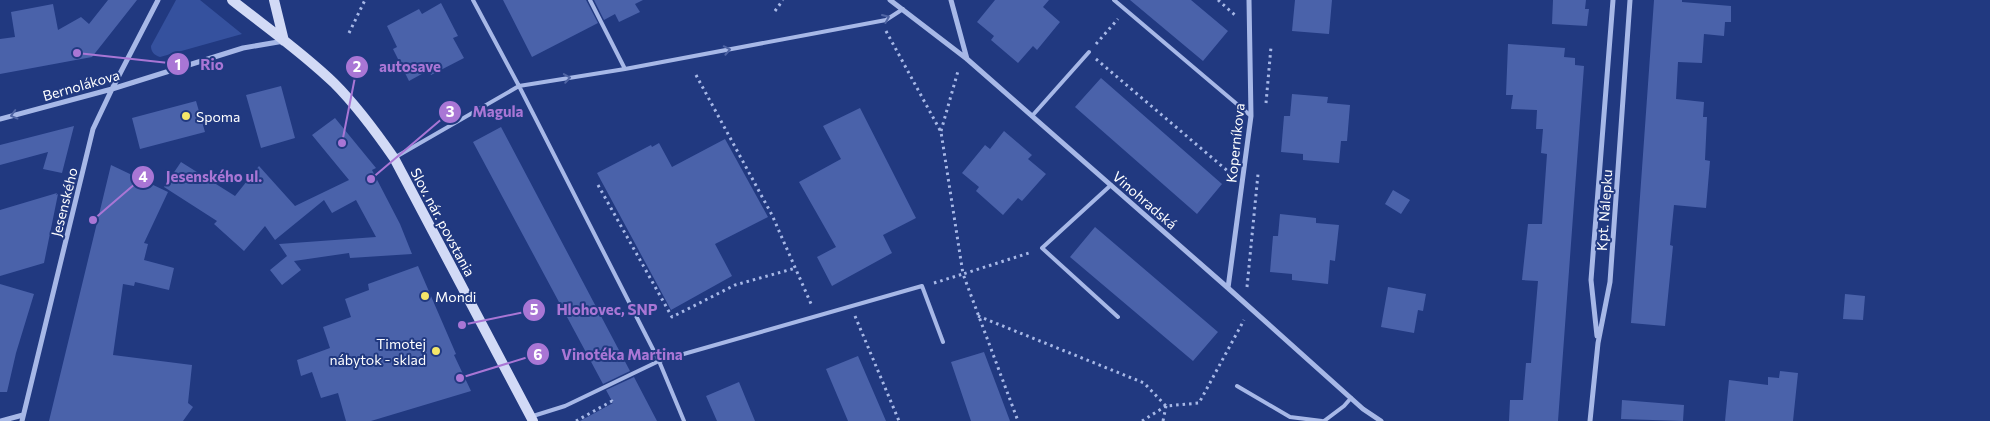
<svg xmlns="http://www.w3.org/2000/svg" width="1990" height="421" font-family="Commissioner,sans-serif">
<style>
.green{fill:#35519e}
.building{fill:#4a62aa}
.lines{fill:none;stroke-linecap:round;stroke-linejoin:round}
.path{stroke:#a7b8e7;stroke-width:3;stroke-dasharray:2.5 4;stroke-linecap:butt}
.lane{stroke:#a7b8e7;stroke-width:4}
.street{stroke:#a7b8e7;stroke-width:5}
.secondary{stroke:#d2daf6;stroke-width:10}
.oneway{stroke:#5065a4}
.poi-dot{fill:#f4e669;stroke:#213980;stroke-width:2}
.labels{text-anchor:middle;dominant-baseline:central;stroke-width:4;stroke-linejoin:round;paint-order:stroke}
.street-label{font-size:14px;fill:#fff;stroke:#213980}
.poi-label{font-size:14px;fill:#fff;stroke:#213980;text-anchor:start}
.leader{fill:none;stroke:#a976d5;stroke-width:2}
.callout-dot{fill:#a976d5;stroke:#213980;stroke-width:2}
.mark-label{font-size:15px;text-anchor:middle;font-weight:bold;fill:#fff}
.callout-label{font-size:15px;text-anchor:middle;font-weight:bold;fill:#a976d5;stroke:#213980;stroke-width:4;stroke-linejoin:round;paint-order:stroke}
</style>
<rect width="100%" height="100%" fill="#213980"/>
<path class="green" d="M176,0h24l42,34 -82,23c-6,-2 -9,-5 -9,-11z"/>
<path class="building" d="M108,0h29l-45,57 -92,17v-35l15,-2 -4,-25 42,-8 5,26 23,-13 8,7z
M503,0h83l12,23 -66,34z
M594,0h49l-8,4 5,8 -21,10 -4,-8 -11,6z
M995,0h54l-6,7 17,15 -23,28 -4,-4 -15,17 -27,-23 3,-4 -17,-14z
M1130,0h61l37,31 -25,30z
M1295,0h37l-3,34 -37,-3z
M1553,0h33l-1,9h4l-2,17 -35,-2z
M1654,0h28v2l49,4v16h-6l-1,14 -20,-2 -2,29 -24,-1 -2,37 28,3 -1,15h4l-2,43 5,1 -4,47 -32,-3 -4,40 3,1 -8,80 -34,-3z
M441,3l17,33 -5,2 11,20 -33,17 -2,-5 -20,11 -16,-32 4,-2 -10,-21 32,-17 3,5z
M1508,44l57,4 -1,9 11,1v7l9,1 -26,355h-49l1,-21h13l3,-37h5l7,-82 -16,-1 6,-56h14l5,-70 -6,-1 2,-24h-7l1,-19 -26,-1 2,-14h-7z
M1101,78l121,106 -25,30 -122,-107z
M281,86l14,52 -34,10 -15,-53z
M1292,94l36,3 -1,6 23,2 -3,36h-6l-2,22 -36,-3v-6l-22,-2 3,-36h6z
M196,101l9,31 -65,17 -8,-31z
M860,108l56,110 -33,17 9,18 -60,33 -15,-29 19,-10 -37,-65 42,-23 -18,-33z
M335,118l41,50 -4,2 28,54 12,30 -62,4 -1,-5 -55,8 7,9 -19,15 -12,-15 17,-14 -8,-12 97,-7 -20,-37 -24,13 -8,-13 -49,40 -10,-14 -21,25 -30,-27 3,-3 -53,-34 17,-25 54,34 24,-30 36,40 54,-26 -37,-45z
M74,126l-12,47 -19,-4 5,-17 -48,13v-20z
M501,127l129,244 -27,13 -130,-242z
M1004,131l28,24 -4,4 18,15 -24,27 -4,-3 -15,17 -27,-24 3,-4 -17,-14 23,-28 5,4z
M725,139l43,78 -53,27 17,32 -61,34 -74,-137 54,-28 1,2 7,-4 13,24z
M111,165l57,27 -24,51 4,1 -4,16 30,8 -5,22 -34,-8 -1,4 -11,-2 -10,71 79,10 -4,38 5,4 -10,14h-134z
M1393,190l17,10 -9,14 -16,-10z
M57,193l-1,2 2,-1 -14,69 -44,13v-66z
M1280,214l36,4v5l23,2 -4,36 -5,-1 -2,24 -36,-4v-6l-22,-2 3,-36h5z
M1095,227l123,105 -25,29 -123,-104z
M418,266l38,88 -2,1 17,36 -100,30h-25l-8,-28 -17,5 -9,-26 -11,4 -4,-16 33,-12 -7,-21 28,-10 -6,-18 24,-9 -1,-6z
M0,284l34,10 -18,59 -9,39h-7z
M1388,287l38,7 -3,17 -5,-1 -4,23 -33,-6z
M1845,294l20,2 -2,24 -20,-1z
M984,352l26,69h-39l-20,-59z
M858,356l28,65h-38l-22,-52z
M1780,371l18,2 -5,48h-68l4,-41 39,5v-8l11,1z
M634,377l23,44h-77l33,-18 -7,-13z
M739,382l16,39h-38l-11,-25z
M1622,400l62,5 -1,16 -62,-2z"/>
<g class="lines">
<path class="path" d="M1218,0l18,16
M775,11l8,-11
M886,31l55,101 22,142 69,-22
M349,33l16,-33
M1096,44l22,-25
M1096,59l134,114
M696,75l76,140 40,91
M1266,103l5,-56
M941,131l17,-60
M598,185l74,132 63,-32 61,-17
M934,283l29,-9 55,147
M1247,287l11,-113
M855,316l44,105
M978,316l166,67 22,23 33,-3 45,-83
M576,421l36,-20 1,2
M1142,421l24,-15
M1163,421l3,-15"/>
<path class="lane" d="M473,0l46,86 140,275 25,60
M590,0l35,69
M1114,0l137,116
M1032,116l57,-64
M394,158l125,-72 106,-17 261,-49 17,-11
M1111,185l-69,63 76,69
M1237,386l53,31 32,4
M533,416l32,-10 94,-45 263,-75 21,56
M1324,421l20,-15 7,-8"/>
<path class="street" d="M890,0l77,59 261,229 135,121 18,12
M951,0l16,59
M0,119l112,-30 131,-41 41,-7
M1228,288l23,-172 -2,-116
M1597,336l-6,-56 22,-280
M1,421l22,-6
M22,421l71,-292 19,-40 46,-89
M1590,421l8,-78 12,-61 20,-282"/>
<path class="secondary" d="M232,0c34,27 70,52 102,83 23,23 42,49 60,75l139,263
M274,0l10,41"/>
</g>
<defs><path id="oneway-chevron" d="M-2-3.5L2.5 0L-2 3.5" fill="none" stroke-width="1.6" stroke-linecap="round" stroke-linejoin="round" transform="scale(1.25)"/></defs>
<g class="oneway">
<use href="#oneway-chevron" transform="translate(886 18) rotate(-23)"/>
<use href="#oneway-chevron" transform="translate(727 50) rotate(-11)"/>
<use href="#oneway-chevron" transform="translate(567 78) rotate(-9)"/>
<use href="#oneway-chevron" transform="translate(14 115) rotate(165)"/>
</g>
<g class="poi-dot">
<circle cx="186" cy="116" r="5"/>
<circle cx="425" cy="296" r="5"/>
<circle cx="436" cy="351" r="5"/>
</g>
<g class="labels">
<g class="street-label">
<text transform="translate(81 85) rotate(-16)">Bernolákova</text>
<text transform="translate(1235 143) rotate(-84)">Koperníkova</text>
<text transform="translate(1145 200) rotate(41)">Vinohradská</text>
<text transform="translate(64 202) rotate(-76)">Jesenského</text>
<text transform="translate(1604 210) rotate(-86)">Kpt. Nálepku</text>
<text transform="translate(443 222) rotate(62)">Slov. nár. povstania</text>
</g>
<g class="poi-label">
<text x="196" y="116">Spoma</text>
<text x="435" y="296">Mondi</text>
<text x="426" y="343" text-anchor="end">Timotej<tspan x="426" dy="16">nábytok - sklad</tspan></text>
</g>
</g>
<path class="leader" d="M77 53L178 64M342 143L357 67M371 179L450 112M93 220L143 177M462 325L534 310M460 378L538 354"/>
<g class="callout-dot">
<circle cx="77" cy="53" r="5"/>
<circle cx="342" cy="143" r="5"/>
<circle cx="371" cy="179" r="5"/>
<circle cx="93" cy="220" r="5"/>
<circle cx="462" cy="325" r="5"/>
<circle cx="460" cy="378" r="5"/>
<circle cx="178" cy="64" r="12"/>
<circle cx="357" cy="67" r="12"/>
<circle cx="450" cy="112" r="12"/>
<circle cx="143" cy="177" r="12"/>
<circle cx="534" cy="310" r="12"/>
<circle cx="538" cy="354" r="12"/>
</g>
<g class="mark-label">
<text x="178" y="70">1</text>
<text x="357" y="72">2</text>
<text x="450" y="117">3</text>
<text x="143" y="182">4</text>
<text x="534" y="315">5</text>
<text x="538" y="360">6</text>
</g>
<g class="callout-label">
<text x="212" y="70">Rio</text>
<text x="410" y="72">autosave</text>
<text x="498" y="117">Magula</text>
<text x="214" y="182">Jesenského ul.</text>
<text x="607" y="315">Hlohovec, SNP</text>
<text x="622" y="360">Vinotéka Martina</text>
</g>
</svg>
